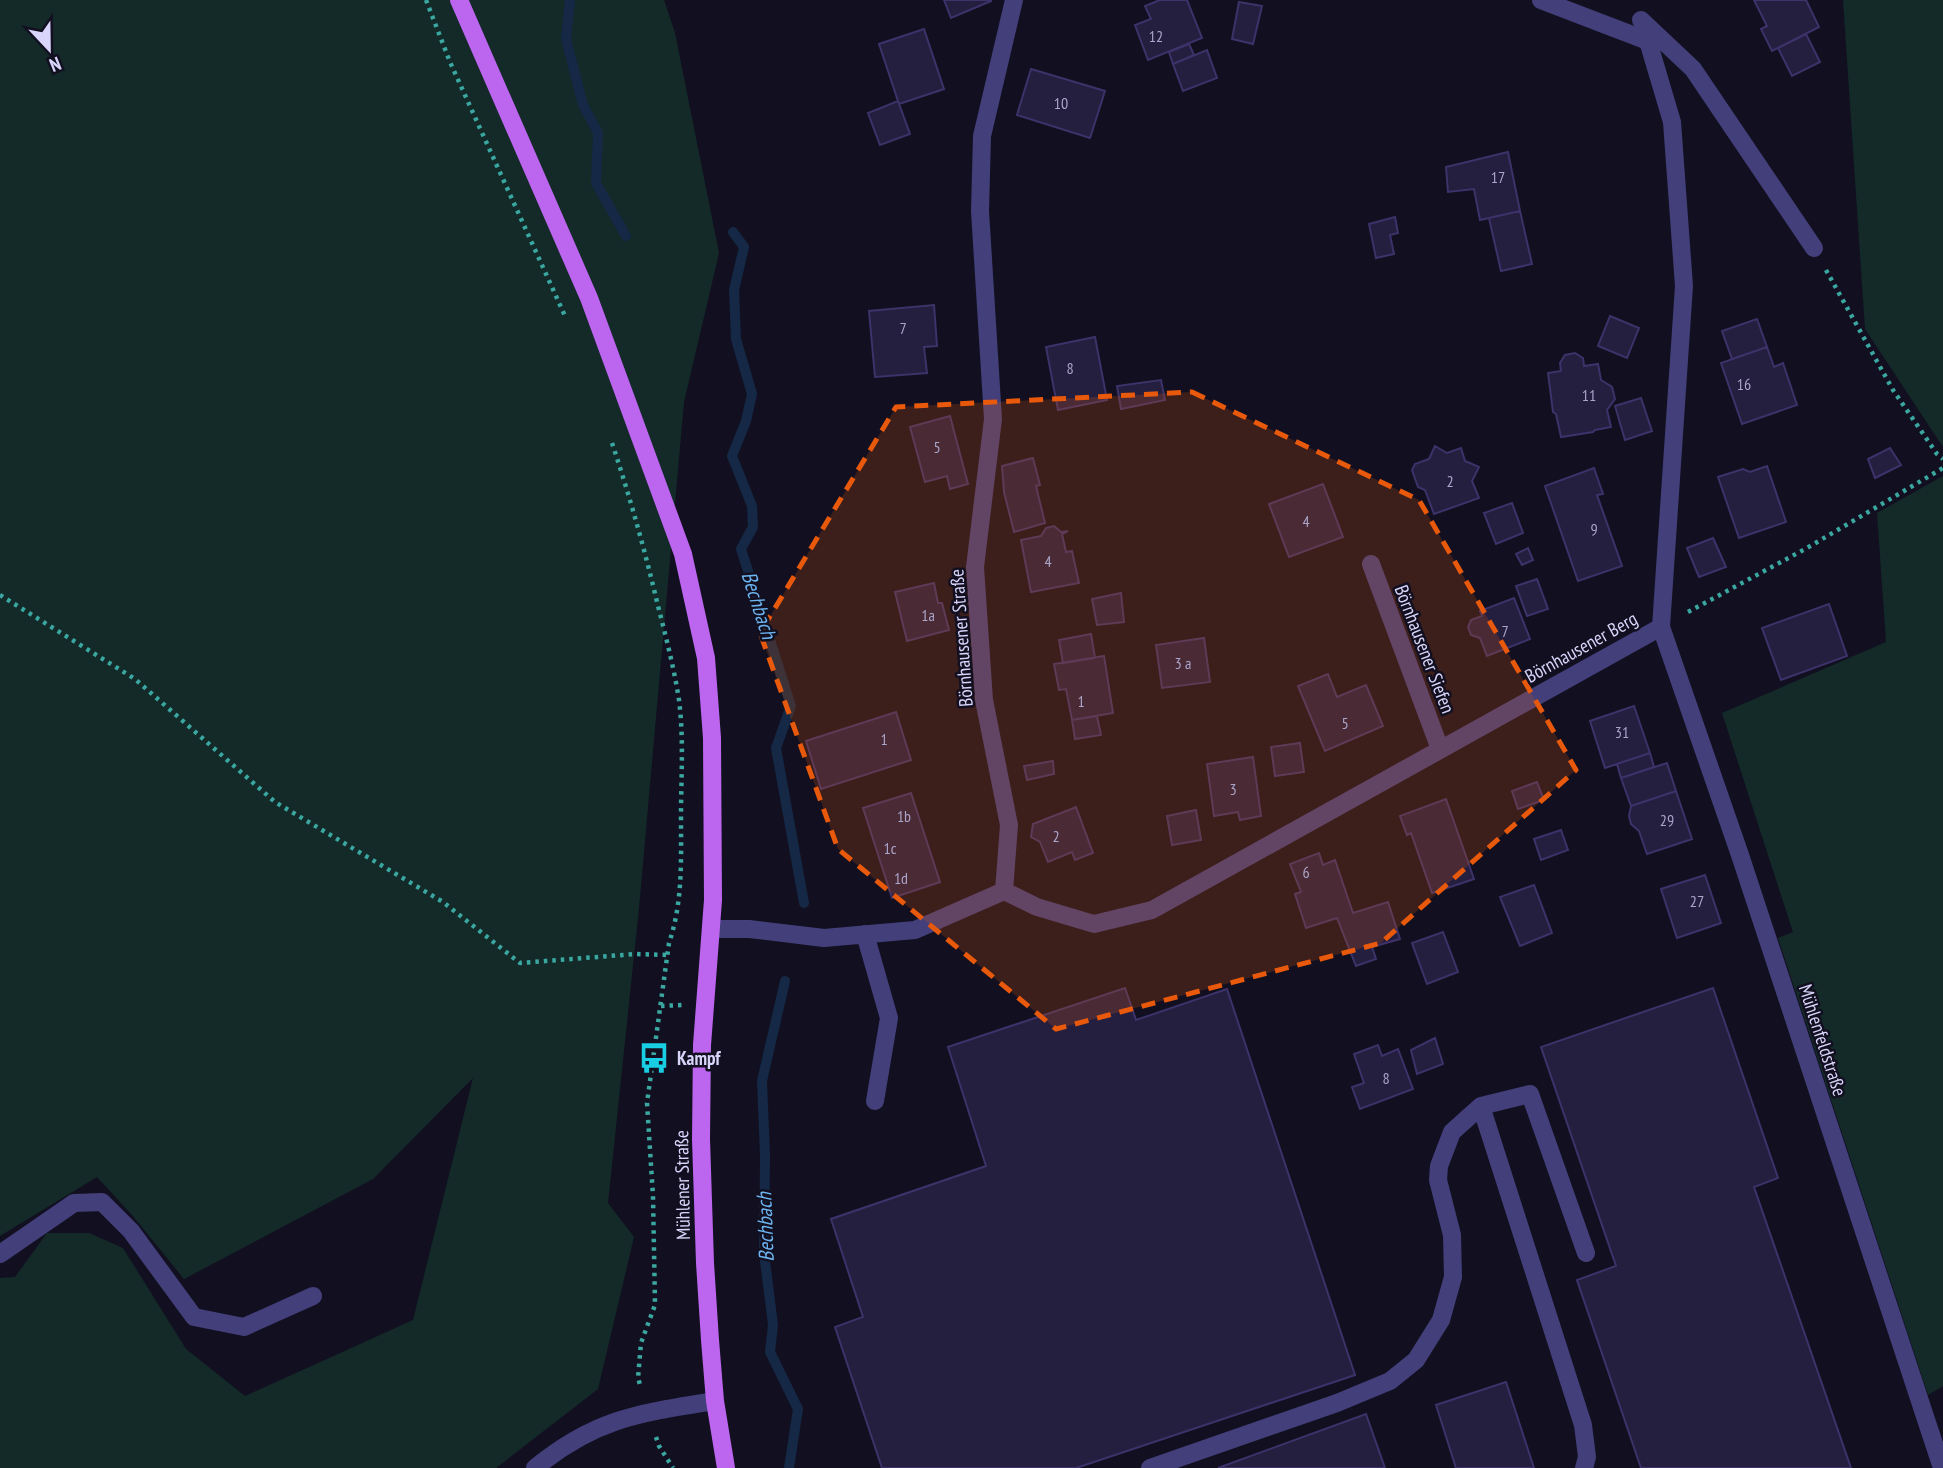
<svg xmlns="http://www.w3.org/2000/svg" width="1943" height="1468" font-family="'PT Sans Narrow',sans-serif">
<style>
.green{fill:#132a29}
.lines{fill:none;stroke-linecap:round;stroke-linejoin:round}
.stream{stroke:#152845;stroke-width:10}
.building{fill:#241e3f;stroke:#3d3269;stroke-width:2}
.path{stroke:#3ba7a1;stroke-width:4.5;stroke-dasharray:3.5 5;stroke-linecap:butt}
.minor{stroke:#423f7b;stroke-width:18}
.major{stroke:#bc66ef;stroke-width:18}
.marked{fill:#e8590c;fill-opacity:0.2;stroke:#e8590c;stroke-width:5;stroke-dasharray:14 9;stroke-linejoin:round}
.labels{text-anchor:middle;dominant-baseline:central;stroke-width:5;stroke-linejoin:round;paint-order:stroke}
.number-label{font-size:16px;fill:#aba6cb}
.street-label{font-size:19px;fill:#d8d4fa;stroke:#121020}
.poi-label{font-size:19px;font-weight:bold;fill:#d8d4fa;stroke:#121020;text-anchor:start}
.water-label{font-size:21px;font-style:italic;fill:#6cb3f0;stroke:#121020}
</style>
<rect width="100%" height="100%" fill="#121020"/>
<path class="green" d="M0,0h664l11,33 44,220 -35,149 -45,506 -31,295 26,34 -36,152 -102,79h-496v-190l15,-1 32,-44h42l34,15 63,101 59,47 168,-76 60,-242 -100,101 -189,100 -52,-64 -35,-38 -97,59z
M1843,0h100v447l-78,-118z
M1943,476v910l-15,9 -150,-457 15,-6 -71,-219 164,-71 -9,-129z"/>
<g class="lines">
<path class="stream" d="M570,0l-4,39 17,66 15,28 -2,50 30,53
M733,232l11,15 -10,43 2,49 16,55 -6,27 -14,35 20,50 1,21 -12,22 50,157 -15,42 28,155
M785,981l-23,100 3,74 -1,98 9,72 -3,27 28,57 -9,59"/>
</g>
<path class="building" d="M944,0h47v1l-40,17z
M1160,0h27l15,38 -54,22 -13,-35 16,-6 -6,-13z
M1754,0h52l13,27 -47,24 -11,-22 6,-3z
M1239,2l23,4 -9,38 -21,-5z
M924,29l20,60 -45,15 -20,-60z
M1806,34l14,28 -28,14 -14,-28z
M1189,44l5,11 -21,9 -4,-12z
M1207,50l10,28 -34,13 -10,-27z
M1031,69l74,22 -15,47 -73,-23z
M898,101l12,33 -30,11 -12,-32z
M1508,152l12,59 -40,9 -6,-31 -26,3 -2,-25z
M1520,211l12,53 -31,7 -12,-53z
M1395,217l3,16 -8,2 4,19 -18,4 -7,-34z
M934,305l3,41 -13,1 3,26 -52,4 -6,-66z
M1610,316l29,12 -12,30 -29,-12z
M1757,319l10,28 -35,12 -10,-28z
M1095,337l12,63 -49,10 -12,-63z
M1767,347l7,20 9,-4 14,42 -55,19 -21,-61z
M1575,353l8,5 1,8 14,-2 3,16 11,7 3,12 -8,11 4,17 -16,3 -2,2 -32,5 -5,-23 -3,-2 -5,-39 13,-2 -1,-8 5,-8z
M1161,380l4,20 -44,9 -4,-23z
M1641,398l11,33 -27,9 -10,-34z
M950,416l18,68 -18,5 -3,-13 -22,6 -15,-55z
M1435,446l12,7 14,-5 4,13 14,6 -7,14 7,17 -45,16 -9,-24 -7,-3 -6,-17 3,-6 14,-5z
M1890,448l11,17 -26,13 -7,-19z
M1033,458l7,27 -4,1 9,37 -31,9 -10,-40 -2,-26z
M1767,466l19,56 -47,16 -21,-61 25,-8 7,3z
M1594,468l9,26 -6,1 25,71 -44,15 -33,-95z
M1323,484l20,53 -54,20 -20,-53z
M1512,503l11,30 -27,11 -12,-31z
M1054,526l7,6 7,-1 -6,3 4,18 6,-1 7,32 -48,9 -10,-52 20,-4 5,-8z
M1713,538l13,29 -27,10 -12,-29z
M1528,548l5,12 -11,5 -6,-11z
M1537,579l11,30 -21,7 -11,-30z
M934,583l4,20h4l7,27 -42,11 -12,-49z
M1121,593l3,29 -27,3 -5,-26z
M1514,598l16,41 -43,17 -7,-18 -9,-3 -3,-8 3,-7 11,-4 -2,-5z
M1829,604l18,52 -66,24 -19,-52z
M1091,634l4,24 -32,5 -4,-23z
M1204,638l6,44 -48,6 -6,-43z
M1104,656l9,57 -41,7 -6,-31 -7,1 -5,-26z
M1328,674l9,23 29,-12 17,41 -58,25 -27,-65z
M1634,706l16,47 -45,15 -15,-47z
M896,712l15,48 -90,29 -15,-48z
M1097,716l4,19 -26,4 -3,-19z
M1300,743l4,29 -29,4 -4,-29z
M1650,753l4,14 -33,11 -4,-14z
M1253,757l8,59 -21,4 -2,-8 -24,4 -7,-52z
M1053,761l1,13 -27,6 -3,-14z
M1667,763l9,28 -45,15 -10,-28z
M1537,782l7,18 -26,9 -6,-18z
M1676,791l16,48 -45,15 -8,-23 -8,-7 -2,-8 2,-10z
M911,793l29,89 -48,16 -29,-90z
M1446,799l28,80 -42,14 -21,-60 -4,2 -7,-19z
M1076,807l17,46 -18,7 -3,-8 -24,10 -8,-20 -9,-5 2,-13z
M1196,810l5,30 -29,5 -5,-29z
M1561,830l7,20 -27,10 -7,-21z
M1319,853l4,12 12,-5 18,53 35,-11 12,37 -28,8 4,12 -20,7 -19,-48 -31,10 -11,-34 6,-2 -11,-28z
M1705,875l16,48 -44,15 -16,-49z
M1534,885l18,48 -32,13 -20,-49z
M1443,932l15,40 -31,12 -15,-41z
M1125,988l11,32 91,-31 128,386 -279,93h-194l-47,-141 28,-10 -32,-98 155,-53 -38,-119z
M1713,988l65,190 -24,9 97,281h-210l-64,-188 39,-14 -75,-219z
M1435,1038l8,26 -26,10 -6,-24z
M1378,1045l4,11 16,-7 15,40 -53,20 -8,-22 12,-4 -10,-29z
M1506,1382l28,86h-78l-20,-63z
M1366,1414l19,54h-167z"/>
<g class="lines">
<path class="path" d="M426,0l24,62 115,254
M1826,270l67,120 44,64 6,5
M612,443c18,54 33,108 46,163 8,31 16,62 21,94 5,39 2,78 2,117 0,43 2,85 -12,126l-22,160 6,93 2,109 -14,38 -3,35 3,10
M0,595l135,84 140,123 168,100 77,61 115,-9 33,1
M1688,612l119,-64 136,-80
M661,1006l21,-1
M656,1437l3,9 14,22"/>
<path class="minor" d="M1541,0l107,41 24,81 12,164 -23,341 79,228 202,613
M1641,20l52,49 121,179
M1371,564l69,185
M1004,891l33,16 57,17 58,-14 509,-283
M712,929h37l75,9 91,-8 89,-39 5,-66 -25,-125 -9,-133 18,-148 -13,-208 2,-75 32,-136
M865,934l24,84 -14,83
M1481,1106l102,319 4,32 -3,11
M0,1254l74,-51 28,-1 29,29 63,86 50,10 69,-31
M535,1468c61,-50 105,-55 180,-67
M1150,1468l187,-65 53,-22 26,-21 25,-40 12,-43 -1,-42 -14,-55 1,-14 13,-34 29,-26 49,-12 56,159"/>
<path class="major" d="M459,0l130,298 94,256 23,104 6,80 1,162 -11,145 -1,94 4,124 5,77 5,61 11,67"/>
</g>
<path class="marked" d="M1192,392l227,108 157,270 -195,173 -325,86 -218,-180 -78,-216 136,-226z"/>
<defs>
<symbol id="bus-bare" viewBox="-9 -9 18 18"><path d="M-5-6H5V4H4V6H2V4H-2V6H-4V4H-5ZM-3.5-4V0h7V-4ZM-3.5 1.2v1.5H-2V1.2ZM2 1.2v1.5H3.5V1.2Z" fill="#18cee2" stroke="#121020" stroke-width="2.5" paint-order="stroke"/></symbol>
</defs>
<g fill-rule="evenodd">
<use href="#bus-bare" x="632" y="1036" width="44" height="44"/>
</g>
<g class="labels">
<g class="number-label">
<text x="1156" y="36">12</text>
<text x="1061" y="103">10</text>
<text x="1498" y="177">17</text>
<text x="903" y="328">7</text>
<text x="1070" y="368">8</text>
<text x="1744" y="384">16</text>
<text x="1589" y="395">11</text>
<text x="937" y="447">5</text>
<text x="1450" y="481">2</text>
<text x="1306" y="521">4</text>
<text x="1594" y="529">9</text>
<text x="1048" y="561">4</text>
<text x="928" y="615">1a</text>
<text x="1505" y="631">7</text>
<text x="1183" y="663">3 a</text>
<text x="1081" y="701">1</text>
<text x="1345" y="723">5</text>
<text x="1622" y="732">31</text>
<text x="884" y="739">1</text>
<text x="1233" y="789">3</text>
<text x="904" y="816">1b</text>
<text x="1667" y="820">29</text>
<text x="1056" y="836">2</text>
<text x="890" y="848">1c</text>
<text x="1306" y="872">6</text>
<text x="901" y="878">1d</text>
<text x="1697" y="901">27</text>
<text x="1386" y="1078">8</text>
</g>
<g class="street-label">
<text transform="translate(961 638) rotate(-94)">Börnhausener Straße</text>
<text transform="translate(1581 647) rotate(-29)">Börnhausener Berg</text>
<text transform="translate(1425 649) rotate(69)">Börnhausener Siefen</text>
<text transform="translate(1823 1040) rotate(72)">Mühlenfeldstraße</text>
<text transform="translate(682 1185) rotate(-91)">Mühlener Straße</text>
</g>
<g class="poi-label">
<text x="677" y="1058">Kampf</text>
</g>
<g class="water-label">
<text transform="translate(759 605) rotate(72)">Bechbach</text>
<text transform="translate(765 1227) rotate(-92)">Bechbach</text>
</g>
</g>
<g transform="translate(49 49) rotate(158)" stroke="#121020" stroke-width="5" paint-order="stroke">
<path d="M0-5L12 26L0 18L-12 26Z" fill="#d8d4fa"/>
<text y="-10" font-size="19" font-weight="bold" text-anchor="middle" fill="#d8d4fa">N</text>
</g>
</svg>
